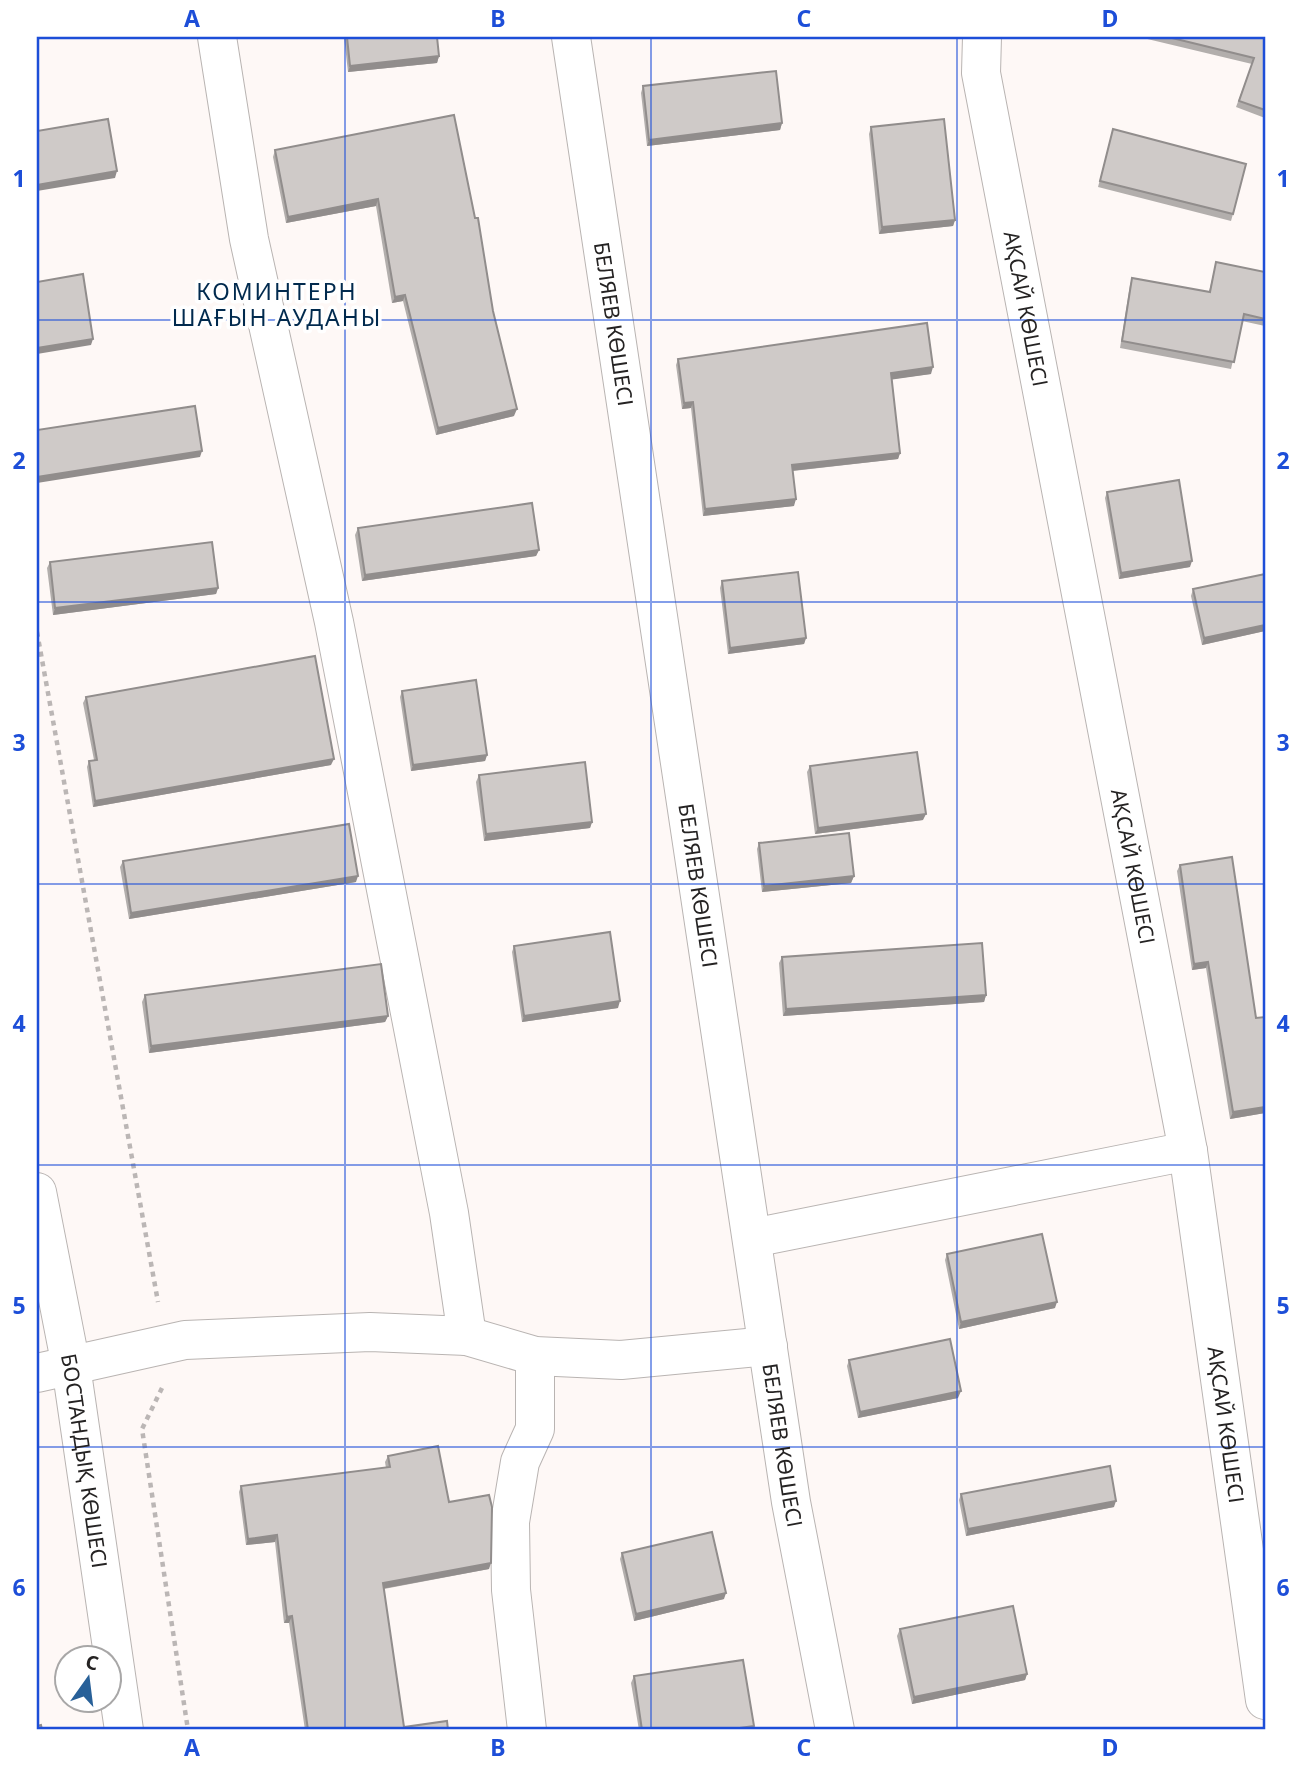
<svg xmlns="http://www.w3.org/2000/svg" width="1302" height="1767" font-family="'Noto Sans',sans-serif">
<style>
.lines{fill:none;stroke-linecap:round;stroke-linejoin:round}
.minor-casing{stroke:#b9b4b2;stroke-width:40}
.path{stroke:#bbb6b5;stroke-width:4.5;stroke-dasharray:5 5;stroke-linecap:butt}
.minor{stroke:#fff;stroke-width:38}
.wall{fill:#b2aeac}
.shaded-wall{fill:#918d8c}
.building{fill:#cfcac8;stroke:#918d8c;stroke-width:2}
.grid{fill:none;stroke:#1d4ed8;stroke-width:2;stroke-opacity:0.55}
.labels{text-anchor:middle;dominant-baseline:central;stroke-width:7;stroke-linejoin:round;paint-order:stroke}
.street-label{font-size:21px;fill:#252323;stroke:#fff}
.neighbourhood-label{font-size:23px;letter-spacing:2px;fill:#012a4e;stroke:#fff}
.neatline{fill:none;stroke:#1d4ed8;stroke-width:2.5}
.grid-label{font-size:23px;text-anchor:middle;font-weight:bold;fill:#1d4ed8}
</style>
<rect width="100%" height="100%" fill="#fef8f6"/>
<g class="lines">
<defs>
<g id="minor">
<path d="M217,37l32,202 85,383 115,591 18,123"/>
<path id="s1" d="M571,37l220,1465 44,228"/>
<path id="s2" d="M982,37l-1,36 207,1078 77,549"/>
<path id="s3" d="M37,1192l34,174 53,364"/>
<path d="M753,1238l435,-87"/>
<path d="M37,1373l148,-33 185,-8 97,4 68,20 86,4 147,-14"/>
<path d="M527,1730l-16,-140 -1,-68 10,-60 15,-33v-73"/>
</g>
</defs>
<use href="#minor" class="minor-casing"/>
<path class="path" d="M37,632l121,670
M162,1388l-20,41 46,301"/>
<use href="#minor" class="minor"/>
</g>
<path class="wall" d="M344,37h93l2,19 -2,7 -89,9z
M1139,37h126v81l-29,-11 16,-43z
M643,86l139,37 -2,7 -133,16 -6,-53z
M454,115l60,301 -78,19 -33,-134 -11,2 -16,-97 -90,17 -13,-66 2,-7z
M871,127l84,93 -2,6 -74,8 -10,-100z
M1113,129l120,85 -2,7 -133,-34z
M1216,262l49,10v54l-23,-5 -11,48 -111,-21 10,-63 2,-7 77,14z
M678,359l253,15 -39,5 8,74 -2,6 -105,12 1,35 -91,10 -12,-108 -9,1 -6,-44z
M1107,492l83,75 -71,12 -14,-81z
M358,528l181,22 -3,6 -174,25 -7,-46z
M50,562l168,26 -2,6 -163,21 -6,-47z
M1265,574v57l-63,14 -11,-49 2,-7z
M722,581l84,57 -2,6 -76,10 -8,-66z
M402,691l85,64 -2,6 -74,10 -11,-74z
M86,697l245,68 -238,42 -6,-40 2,-6 5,-1 -11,-57z
M810,766l113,54 -108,14 -8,-62z
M479,775l113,47 -2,6 -106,13 -8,-59z
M759,843l95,33 -3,7 -89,9 -5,-43z
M123,861l233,21 -227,37 -9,-52z
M1180,865l76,153 9,-1v96l-35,6 -24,-151 -14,2 -15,-99z
M514,946l104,62 -96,14 -10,-70z
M782,957l204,38 -2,7 -201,14 -4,-53z
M145,995l243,21 -3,6 -236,31 -7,-51z
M947,1254l108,54 -96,21 -14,-69z
M849,1360l109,38 -100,20 -11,-52z
M388,1456l61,46 40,67 -105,20 20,138 44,3h-143l-16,-107h-5l-9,-81 -29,3 -7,-53 2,-6 145,-18 -1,-6z
M961,1494l153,13 -148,29 -7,-36z
M622,1553l102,46 -90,22 -14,-62z
M900,1629l127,45 -2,6 -113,24 -15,-68z
M634,1676l120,50 -2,4h-113l-8,-47z"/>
<path class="shaded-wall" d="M439,56l-2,7 -89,9 2,-6z
M782,123l-2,7 -133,16 2,-6z
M117,171l-2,7 -78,13v-6z
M378,199l-2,7 -90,17 2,-6z
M955,220l-2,6 -74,8 3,-7z
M405,295l-2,6 -11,2 3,-6z
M93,339l-2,6 -54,9v-6z
M933,367l-2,7 -42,6 2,-7z
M693,402l-2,6 -9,1 2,-6z
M517,409l-3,7 -78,19 2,-7z
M202,451l-2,6 -163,26v-6z
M900,453l-2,6 -108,12 2,-6z
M796,499l-2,7 -91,10 2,-7z
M539,550l-3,6 -174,25 3,-6z
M1192,561l-2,6 -71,12 2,-6z
M218,588l-2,6 -163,21 2,-7z
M1265,625v6l-63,14 2,-7z
M806,638l-2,6 -76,10 2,-6z
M487,755l-2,6 -74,10 2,-6z
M334,759l-3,6 -238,42 2,-6z
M926,814l-3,6 -108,14 3,-6z
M592,822l-2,6 -106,13 2,-7z
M358,876l-2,6 -227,37 2,-6z
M854,876l-3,7 -89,9 2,-6z
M1208,962l-2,6 -14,2 2,-6z
M986,995l-2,7 -201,14 3,-7z
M620,1001l-2,7 -96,14 2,-6z
M388,1016l-3,6 -236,31 2,-7z
M1265,1107v6l-35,6 3,-7z
M1057,1302l-2,6 -96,21 2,-7z
M961,1391l-3,7 -100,20 2,-6z
M1116,1501l-2,6 -148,29 2,-7z
M277,1535l-2,7 -29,3 2,-6z
M491,1563l-2,6 -108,20 2,-6z
M726,1593l-2,6 -90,22 2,-7z
M292,1616l-3,7h-5l3,-6z
M1027,1674l-2,6 -113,24 2,-7z
M754,1726l-2,4h-27z"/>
<path class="building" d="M347,37h90l2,19 -89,10z
M1168,37h97v73l-26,-9 15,-43z
M776,71l6,52 -133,17 -6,-54z
M454,115l21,103h3l15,93 24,98 -79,19 -33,-133 -10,2 -17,-98 -90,18 -13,-67z
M108,119l9,52 -80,14v-54z
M944,119l11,101 -73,7 -11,-100z
M1113,129l133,35 -13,50 -133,-33z
M1216,262l49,10v47l-21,-5 -10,48 -112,-21 10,-63 78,14z
M83,274l10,65 -56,9v-66z
M927,323l6,44 -42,6 9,80 -108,12 4,34 -91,10 -12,-107 -9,1 -6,-44z
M195,406l7,45 -165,26v-47z
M1179,480l13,81 -71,12 -14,-81z
M532,503l7,47 -174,25 -7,-47z
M212,542l6,46 -163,20 -5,-46z
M798,572l8,66 -76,10 -8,-67z
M1265,574v51l-61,13 -11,-49z
M315,656l19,103 -239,42 -6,-40 8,-1 -11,-63z
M476,680l11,75 -74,10 -11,-74z
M917,752l9,62 -108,14 -8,-62z
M585,762l7,60 -106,12 -7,-59z
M349,824l9,52 -227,37 -8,-52z
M849,833l5,43 -90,10 -5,-43z
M1232,857l24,161 9,-1v90l-32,5 -25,-150 -14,2 -14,-99z
M610,932l10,69 -96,15 -10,-70z
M982,943l4,52 -200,14 -4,-52z
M381,964l7,52 -237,30 -6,-51z
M1042,1234l15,68 -96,20 -14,-68z
M950,1339l11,52 -101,21 -11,-52z
M438,1446l11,56 40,-7 3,12 -1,56 -108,20 21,144 43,-6 1,9h-140l-16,-114 -5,1 -10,-82 -29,4 -7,-53 149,-19 -2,-11z
M1110,1466l6,35 -148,28 -7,-35z
M712,1532l14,61 -90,21 -14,-61z
M1013,1606l14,68 -113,23 -14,-68z
M743,1660l11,66 -29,4h-83l-8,-54z
M41,1725l1,5h-5v-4z"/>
<path class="grid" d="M345,37v1693M651,37v1693M957,37v1693M37,320h1228M37,602h1228M37,884h1228M37,1165h1228M37,1447h1228"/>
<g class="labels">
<g class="street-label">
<text stroke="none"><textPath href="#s2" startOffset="276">АҚСАЙ КӨШЕСІ</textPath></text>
<text stroke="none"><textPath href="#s1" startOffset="290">БЕЛЯЕВ КӨШЕСІ</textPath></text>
<text stroke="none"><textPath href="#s2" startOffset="844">АҚСАЙ КӨШЕСІ</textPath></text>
<text stroke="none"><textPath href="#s1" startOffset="858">БЕЛЯЕВ КӨШЕСІ</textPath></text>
<text stroke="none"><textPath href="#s2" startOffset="1410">АҚСАЙ КӨШЕСІ</textPath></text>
<text stroke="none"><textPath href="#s1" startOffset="1424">БЕЛЯЕВ КӨШЕСІ</textPath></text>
<text stroke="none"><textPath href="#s3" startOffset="273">БОСТАНДЫҚ КӨШЕСІ</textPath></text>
</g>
<g class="neighbourhood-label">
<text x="277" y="291">КОМИНТЕРН<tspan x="277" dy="26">ШАҒЫН АУДАНЫ</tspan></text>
</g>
</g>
<rect width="1302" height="1767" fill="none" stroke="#ffffff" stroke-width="77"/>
<g transform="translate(88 1679) rotate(14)"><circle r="33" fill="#ffffff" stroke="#a8a7a7" stroke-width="2"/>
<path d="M0-5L12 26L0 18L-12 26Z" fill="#286098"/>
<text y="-10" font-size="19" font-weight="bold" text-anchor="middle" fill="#252323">С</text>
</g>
<rect x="38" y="38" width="1226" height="1690" class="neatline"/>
<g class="grid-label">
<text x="192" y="27">A</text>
<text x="498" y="27">B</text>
<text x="804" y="27">C</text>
<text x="1110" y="27">D</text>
<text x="19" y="187">1</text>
<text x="1283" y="187">1</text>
<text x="19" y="469">2</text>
<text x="1283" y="469">2</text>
<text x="19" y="751">3</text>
<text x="1283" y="751">3</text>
<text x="19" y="1032">4</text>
<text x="1283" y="1032">4</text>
<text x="19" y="1314">5</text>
<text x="1283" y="1314">5</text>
<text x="19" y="1596">6</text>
<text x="1283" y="1596">6</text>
<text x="192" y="1756">A</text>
<text x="498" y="1756">B</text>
<text x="804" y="1756">C</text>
<text x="1110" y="1756">D</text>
</g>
</svg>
